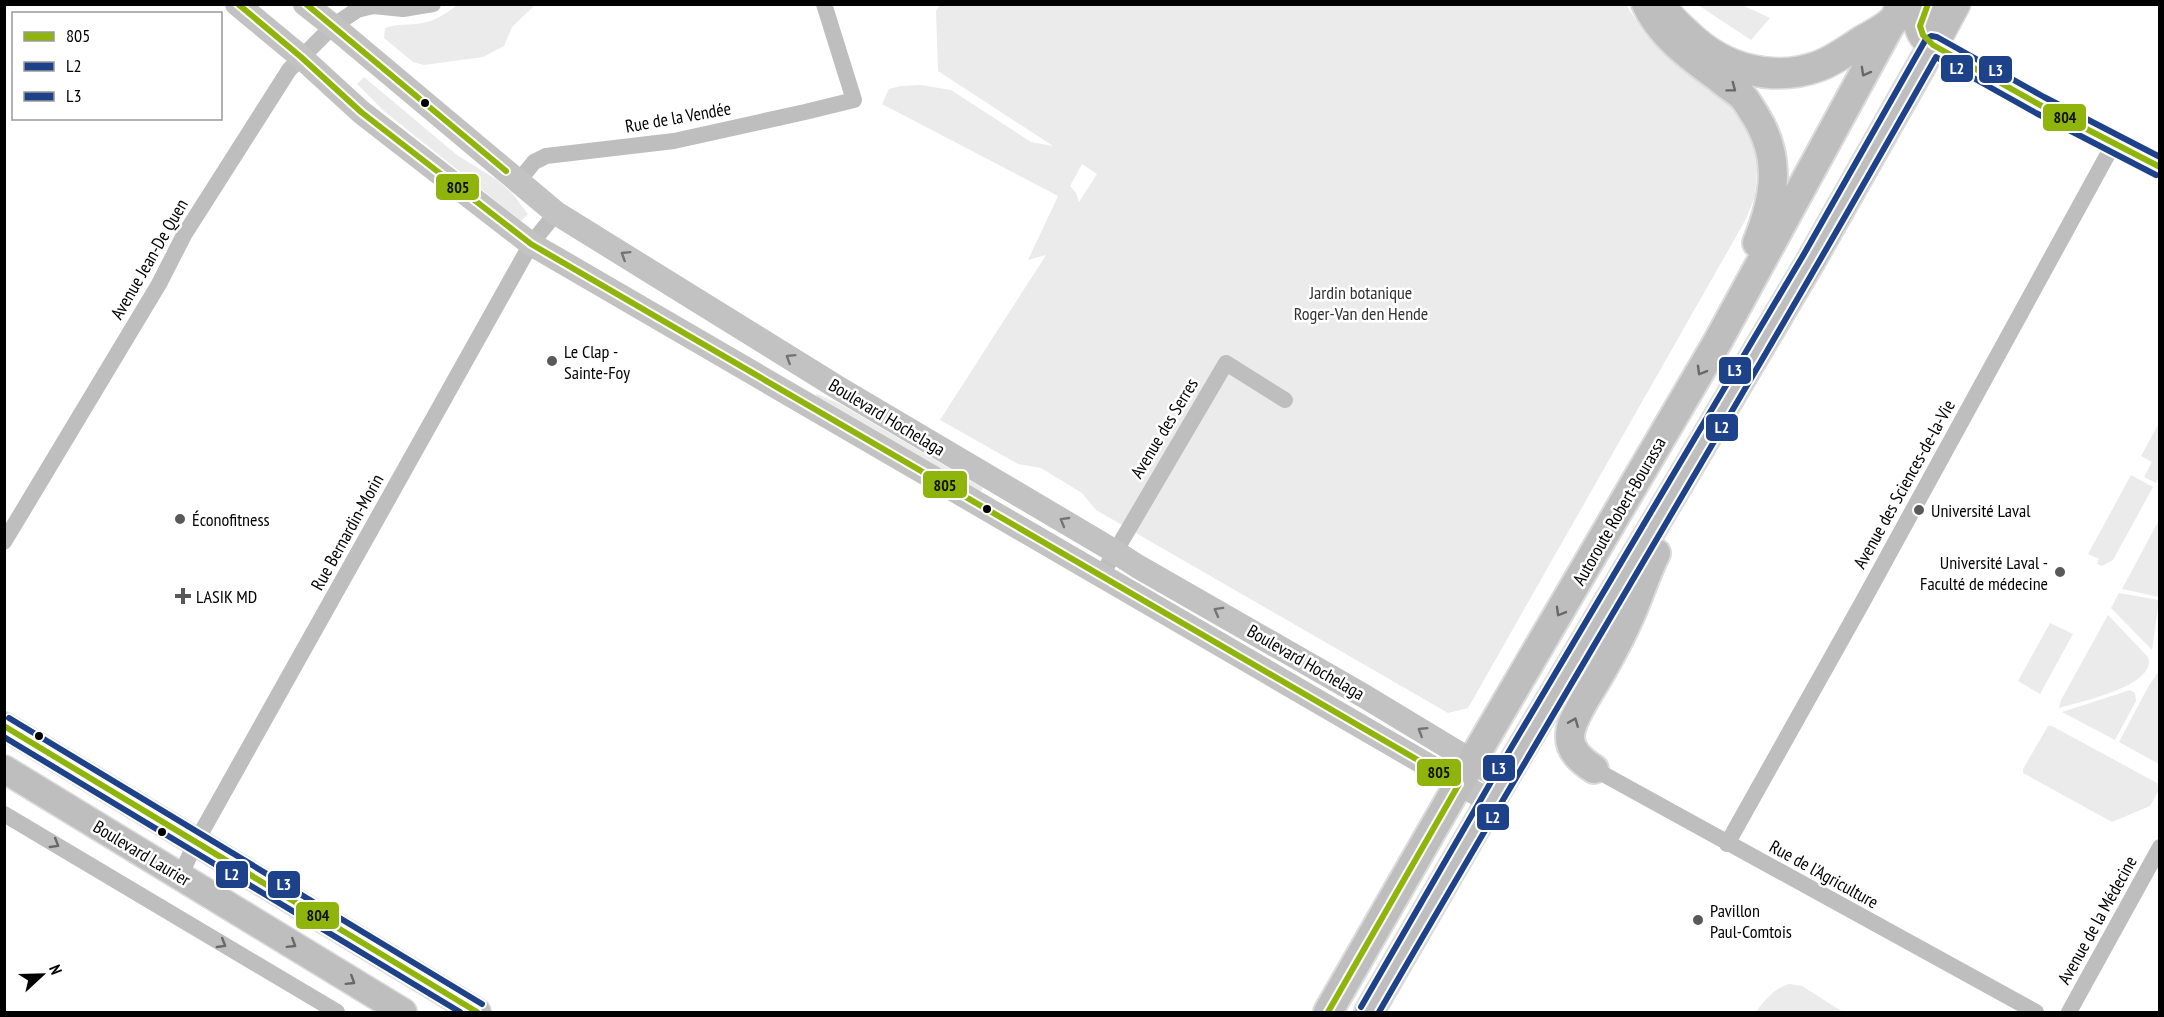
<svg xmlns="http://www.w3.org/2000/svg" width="2164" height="1017" font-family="'PT Sans Narrow',sans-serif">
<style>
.green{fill:#ebebeb;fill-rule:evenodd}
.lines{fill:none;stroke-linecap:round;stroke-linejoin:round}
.primary-casing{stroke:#dbdbdb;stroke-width:30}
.trunk-casing{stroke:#dbdbdb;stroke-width:32}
.motorway-casing{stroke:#dbdbdb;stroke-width:33}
.minor{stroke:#bebebe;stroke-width:16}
.secondary{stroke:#c2c2c2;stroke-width:24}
.primary{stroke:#bebebe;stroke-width:27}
.trunk{stroke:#bebebe;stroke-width:28}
.motorway{stroke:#bebebe;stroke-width:30}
.bus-1-casing{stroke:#fff;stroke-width:10}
.bus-2-casing{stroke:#fff;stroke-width:10}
.bus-3-casing{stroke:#fff;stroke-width:10}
.bus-4-casing{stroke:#fff;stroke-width:10}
.bus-1{stroke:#8fb50c;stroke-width:6}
.bus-2{stroke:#1e4289;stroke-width:6}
.bus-3{stroke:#1e4289;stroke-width:6}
.bus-4{stroke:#8fb50c;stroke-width:6}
.oneway{stroke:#686868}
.oneway2{stroke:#747474}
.bus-dot{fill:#000;stroke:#fff;stroke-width:2}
.poi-dot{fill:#595959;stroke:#fff;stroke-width:2}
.labels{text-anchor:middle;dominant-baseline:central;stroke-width:5;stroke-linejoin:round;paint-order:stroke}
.street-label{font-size:18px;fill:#000;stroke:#fff}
.park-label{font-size:18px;fill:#313131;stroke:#fff}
.poi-label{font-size:18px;fill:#000;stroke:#fff;text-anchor:start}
.line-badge{stroke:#fff;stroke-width:2}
.badge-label{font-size:16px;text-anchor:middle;font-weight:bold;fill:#fff}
.pale-badge-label{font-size:16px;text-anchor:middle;font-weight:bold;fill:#111}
</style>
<rect width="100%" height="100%" fill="#fff"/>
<path class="green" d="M457,5h78l-23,22 -8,19 -21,11 -59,8 -11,-3 -29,-24 1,-10c12,-5 25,-2 38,-5 13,-3 23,-9 34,-18z
M940,5h686l20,30 83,68 17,21 8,23 3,23 -2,26 -9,23 -278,489 -20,5 -352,-203 -14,-17 -41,-25 -23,-4 -78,-44 106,-165 -18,5 30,-64 -176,-92 7,-15 12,-3 20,-1 30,5 80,52 22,4 -115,-75 -2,-60zM1082,164l15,10 -18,28 -3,-9 -6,-7z
M1698,5h44l28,13 -19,22z
M364,77l93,78 40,25 15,13 16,21 -7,7 -137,-110 -27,-27z
M817,394l25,11 141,83 -5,8 -165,-95z
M2159,423v53l-3,7 -12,-6 8,-15 -11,-6z
M2131,475l22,12 -40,73 -11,6 -5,-2 2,-5 -11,-5z
M2159,520v77l-37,-8z
M2119,593l40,7 -7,50 -41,-42z
M2108,615l40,42c10,29 -69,45 -89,51l2,-8z
M2050,623l23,11 -33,60 -22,-13z
M2159,671v93l-40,-22 29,-55z
M2130,690l5,3 1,8 -21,39 -53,-28z
M2048,726h4l105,57 2,7 -9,16 -38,16 -89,-49v-4z
M1790,984l12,2 41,26h-87c8,-12 20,-25 34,-28z"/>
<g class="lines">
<defs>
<path id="primary" d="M4,726l473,286
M4,769l399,243"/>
<path id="trunk" d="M1646,4c15,33 46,54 74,75 7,6 15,11 22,17 5,5 9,13 13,19 27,43 20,83 2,128
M1594,769c-11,-7 -24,-17 -24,-32 0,-14 9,-26 15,-38 18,-29 35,-59 48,-90 8,-19 14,-38 23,-56
M1328,1012l144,-251 246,-420 175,-321
M1369,1012l134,-232 309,-521 121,-214"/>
<path id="motorway" d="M1661,4c5,12 17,22 27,31 35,34 85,48 131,31 16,-6 29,-16 43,-25 10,-6 23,-12 31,-20 4,-4 6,-12 9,-17
M1928,4c-10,20 -13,25 5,41l22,-41"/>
</defs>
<use href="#primary" class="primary-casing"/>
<use href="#trunk" class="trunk-casing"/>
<use href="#motorway" class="motorway-casing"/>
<path class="minor" d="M518,182l16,-20 12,-6 128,-15 131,-29 49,-12 -30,-96
M4,542l155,-258 25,-49 105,-165 44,-44 24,-16 16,-4 30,3 30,-5
M1101,576l125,-213 59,37
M1594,769l442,243
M4,814l333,198
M1727,844l135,-241 252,-460 46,24
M180,876l16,-34 335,-598 25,-31
M2069,1012l91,-165"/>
<path class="secondary" d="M237,4l64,53 60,55 170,132 960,558
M305,4l28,22 223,187 284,176 274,162 23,15 227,130 139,84"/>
<use href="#primary" class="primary"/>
<use href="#trunk" class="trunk"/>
<use href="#motorway" class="motorway"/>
<defs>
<path id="bus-1" d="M238,4l63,53 60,55 170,132 928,540 -131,228
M306,4l200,167"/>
<path id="bus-2" d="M4,737l456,275
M1379,1012c185,-319 376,-634 557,-955l100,56 120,62"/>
<path id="bus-3" d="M9,718l473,286
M1361,1007l134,-232 309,-521 122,-215 5,-3 6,1 107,60 116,60"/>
<path id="bus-4" d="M1928,4l-8,22 3,9 10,10 107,60 120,62
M4,726l473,286"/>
</defs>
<use href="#bus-1" class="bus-1-casing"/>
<use href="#bus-2" class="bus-2-casing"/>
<use href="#bus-3" class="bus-3-casing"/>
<use href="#bus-4" class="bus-4-casing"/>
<use href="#bus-1" class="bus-1"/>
<use href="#bus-2" class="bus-2"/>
<use href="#bus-3" class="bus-3"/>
<use href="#bus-4" class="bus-4"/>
</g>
<defs><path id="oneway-chevron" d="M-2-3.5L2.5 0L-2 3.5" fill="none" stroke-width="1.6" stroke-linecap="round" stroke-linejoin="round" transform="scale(1.5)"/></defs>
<g class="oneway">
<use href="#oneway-chevron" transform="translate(1865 72) rotate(119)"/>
<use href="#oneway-chevron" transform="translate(1732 88) rotate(37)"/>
<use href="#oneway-chevron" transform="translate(1701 371) rotate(120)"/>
<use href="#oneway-chevron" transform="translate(1560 612) rotate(120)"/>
<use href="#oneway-chevron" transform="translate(1574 722) rotate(-68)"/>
<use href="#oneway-chevron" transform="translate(55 844) rotate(31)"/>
<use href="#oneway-chevron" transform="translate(222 944) rotate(31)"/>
<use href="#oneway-chevron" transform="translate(292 944) rotate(32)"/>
<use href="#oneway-chevron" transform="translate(351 981) rotate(32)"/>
</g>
<g class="oneway2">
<use href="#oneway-chevron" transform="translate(625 255) rotate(-148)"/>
<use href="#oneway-chevron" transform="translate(790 358) rotate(-148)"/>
<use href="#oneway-chevron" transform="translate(1064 521) rotate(-150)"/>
<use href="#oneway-chevron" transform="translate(1218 611) rotate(-151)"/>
<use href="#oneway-chevron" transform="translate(1422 731) rotate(-148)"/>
</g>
<g class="bus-dot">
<circle cx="425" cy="103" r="5"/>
<circle cx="987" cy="509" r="5"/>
<circle cx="39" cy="736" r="5"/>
<circle cx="162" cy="832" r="5"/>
</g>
<g class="poi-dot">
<circle cx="552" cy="361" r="6"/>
<circle cx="1919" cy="510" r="6"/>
<circle cx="180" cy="519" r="6"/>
<circle cx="2060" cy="572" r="6"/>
<path d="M180 587h6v6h6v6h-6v6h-6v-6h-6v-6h6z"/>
<circle cx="1698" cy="920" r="6"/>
</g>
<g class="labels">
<g class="street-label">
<text transform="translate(678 117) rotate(-10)">Rue de la Vendée</text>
<text transform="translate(149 259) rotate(-60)">Avenue Jean-De Quen</text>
<text transform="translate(887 417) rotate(31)">Boulevard Hochelaga</text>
<text transform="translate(1164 428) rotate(-59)">Avenue des Serres</text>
<text transform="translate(1904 484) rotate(-61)">Avenue des Sciences-de-la-Vie</text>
<text transform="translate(1619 511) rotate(-60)">Autoroute Robert-Bourassa</text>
<text transform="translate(347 532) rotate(-61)">Rue Bernardin-Morin</text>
<text transform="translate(1306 662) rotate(30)">Boulevard Hochelaga</text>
<text transform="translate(142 853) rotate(31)">Boulevard Laurier</text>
<text transform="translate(1824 874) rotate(29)">Rue de l'Agriculture</text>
<text transform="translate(2097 920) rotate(-61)">Avenue de la Médecine</text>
</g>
<g class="park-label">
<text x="1361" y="292">Jardin botanique<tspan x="1361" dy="21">Roger-Van den Hende</tspan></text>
</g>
<g class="poi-label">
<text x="564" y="351">Le Clap -<tspan x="564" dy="21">Sainte-Foy</tspan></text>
<text x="1931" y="510">Université Laval</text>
<text x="192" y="519">Éconofitness</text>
<text x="2048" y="562" text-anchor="end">Université Laval -<tspan x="2048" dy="21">Faculté de médecine</tspan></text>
<text x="196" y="596">LASIK MD</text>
<text x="1710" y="910">Pavillon<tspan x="1710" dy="21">Paul-Comtois</tspan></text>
</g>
</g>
<g class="line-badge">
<rect x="1940" y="54" width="34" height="29" rx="6" fill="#1e4289"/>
<rect x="1978" y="55" width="35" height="29" rx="6" fill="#1e4289"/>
<rect x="2042" y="103" width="45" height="29" rx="6" fill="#8fb50c"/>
<rect x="435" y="173" width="45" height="28" rx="6" fill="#8fb50c"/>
<rect x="1718" y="356" width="34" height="29" rx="6" fill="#1e4289"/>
<rect x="1705" y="413" width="34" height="29" rx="6" fill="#1e4289"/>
<rect x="922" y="470" width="46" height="29" rx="6" fill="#8fb50c"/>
<rect x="1482" y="754" width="34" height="28" rx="6" fill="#1e4289"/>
<rect x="1416" y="758" width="46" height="29" rx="6" fill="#8fb50c"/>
<rect x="1476" y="803" width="34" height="28" rx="6" fill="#1e4289"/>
<rect x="215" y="860" width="34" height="29" rx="6" fill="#1e4289"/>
<rect x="267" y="870" width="34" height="29" rx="6" fill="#1e4289"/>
<rect x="295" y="901" width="45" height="29" rx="6" fill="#8fb50c"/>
</g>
<g class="badge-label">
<text x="1957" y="74">L2</text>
<text x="1996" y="76">L3</text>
<text x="1735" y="376">L3</text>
<text x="1722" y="433">L2</text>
<text x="1499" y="774">L3</text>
<text x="1493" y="823">L2</text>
<text x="232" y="880">L2</text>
<text x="284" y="890">L3</text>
</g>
<g class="pale-badge-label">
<text x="2065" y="123">804</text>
<text x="458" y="193">805</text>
<text x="945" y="491">805</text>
<text x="1439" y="778">805</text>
<text x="318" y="921">804</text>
</g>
<rect width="2164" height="1017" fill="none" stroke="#000000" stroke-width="12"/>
<rect x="12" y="12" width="210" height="108" fill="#ffffff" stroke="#999999" stroke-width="1.5"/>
<rect x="24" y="32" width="30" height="9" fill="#8fb50c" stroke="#999999" stroke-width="1.5"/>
<text x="66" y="42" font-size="18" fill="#000000">805</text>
<rect x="24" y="62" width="30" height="9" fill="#1e4289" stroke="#999999" stroke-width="1.5"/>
<text x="66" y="72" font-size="18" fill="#000000">L2</text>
<rect x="24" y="92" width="30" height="9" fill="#1e4289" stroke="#999999" stroke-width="1.5"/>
<text x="66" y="102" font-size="18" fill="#000000">L3</text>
<g transform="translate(42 975) rotate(68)" stroke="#ffffff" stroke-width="4.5" paint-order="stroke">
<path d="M0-4.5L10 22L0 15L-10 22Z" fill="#000000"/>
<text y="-9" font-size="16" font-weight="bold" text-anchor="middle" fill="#000000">N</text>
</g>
</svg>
